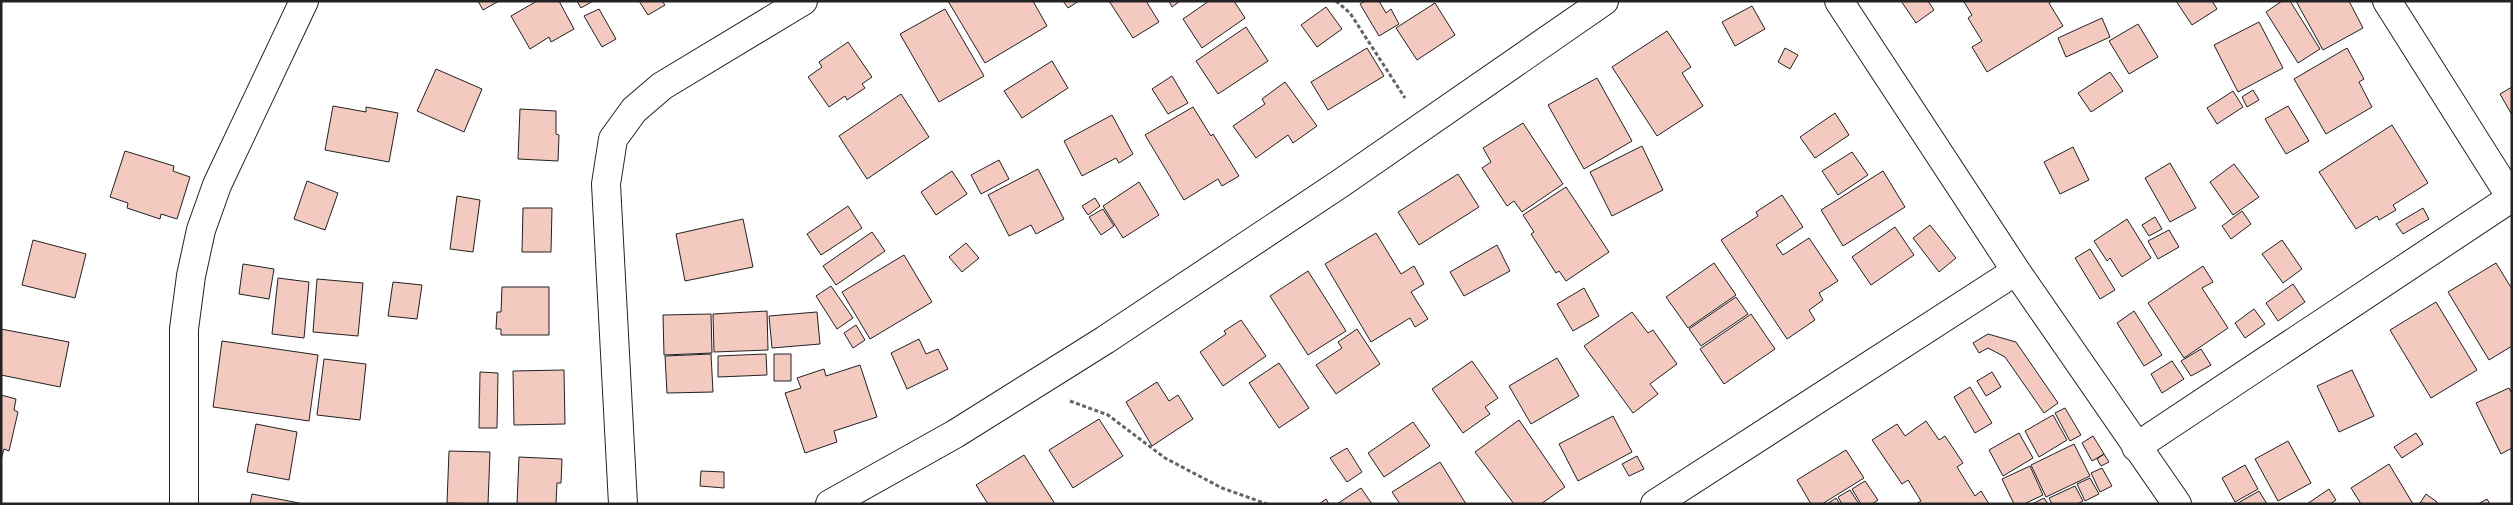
<svg xmlns="http://www.w3.org/2000/svg" width="2513" height="505" font-family="Merriweather,serif">
<style>
.building{fill:#f3c9c0;stroke:#222}
.lines{fill:none;stroke-linecap:round;stroke-linejoin:round}
.street-casing{stroke:#222;stroke-width:30}
.path{stroke:#646464;stroke-width:3;stroke-dasharray:4 2.5;stroke-linecap:butt}
.street{stroke:#fff;stroke-width:28}
</style>
<rect width="100%" height="100%" fill="#fff"/>
<path class="building" d="M478,1h21l-16,9z
M537,1h22l15,28 -23,13 -2,-5 -19,12 -19,-33z
M577,1h16l-12,7z
M639,1h23l3,4 -17,10z
M948,1h85l14,25 -62,37z
M1063,1h16l-11,7z
M1109,1h37l13,21 -26,16z
M1169,1h11l-8,6z
M1209,1h25l11,17 -43,30 -19,-29z
M1365,1h14l7,12 5,-4 8,15 -20,12 -19,-32z
M1901,1h27l6,9 -18,13z
M1966,1h86l-3,2 14,23 -76,46 -15,-25 10,-6 -14,-23 4,-3 -8,-13z
M2176,1h36l5,8 -25,16z
M2282,1h8l30,48 -22,14 -32,-51z
M2296,1h53l14,27 -40,22z
M1435,3l20,32 -38,25 -21,-32z
M1752,6l13,23 -30,17 -13,-24z
M1326,7l16,22 -25,18 -16,-22z
M599,9l17,30 -14,8 -18,-31z
M945,9l39,67 -45,26 -39,-68z
M2102,18l8,19 -44,20 -8,-19z
M2259,22l24,46 -45,24 -24,-47z
M2138,24l20,33 -29,17 -20,-33z
M1246,27l22,34 -50,33 -22,-33z
M1667,31l24,36 -9,6 21,33 -46,30 -45,-69z
M848,42l24,35 -10,7 3,4 -18,12 -2,-4 -16,11 -21,-30 14,-10 -3,-5z
M1367,48l17,28 -56,34 -17,-28z
M1785,48l13,7 -8,14 -12,-7z
M2347,48l17,31 -5,3 13,25 -46,27 -32,-55z
M1052,61l16,27 -46,30 -18,-27z
M436,69l46,20 -18,43 -47,-21z
M2110,72l13,19 -32,21 -13,-19z
M1172,76l16,27 -20,11 -16,-25z
M1597,78l35,63 -48,28 -36,-64z
M1285,82l32,44 -24,17 -5,-8 -32,23 -23,-32 32,-22 -3,-5z
M2512,87v28l-12,-21z
M2253,90l6,10 -12,7 -5,-10z
M2233,91l10,16 -26,17 -10,-16z
M901,94l28,43 -62,42 -28,-43z
M333,106l33,6v-5l32,6 -9,49 -64,-12z
M2288,106l21,35 -23,13 -21,-35z
M1193,107l18,29 2,-2 26,42 -17,10 -4,-7 -34,21 -39,-65z
M520,109l36,2v23l3,1 -1,26 -40,-2z
M1835,113l14,22 -34,23 -15,-21z
M1112,115l21,39 -14,9 -3,-5 -34,18 -18,-35z
M1523,123l40,61 -41,28 -8,-11 -7,5 -25,-38 9,-6 -8,-14z
M2392,125l36,58 -35,22 3,5 -17,10 -2,-4 -21,13 -37,-57z
M1642,146l21,44 -51,26 -22,-44z
M2073,147l16,33 -29,14 -16,-32z
M125,151l49,15 -1,5 17,6 -13,42 -16,-5 -1,5 -33,-11 1,-5 -18,-6z
M1852,152l16,23 -30,20 -16,-24z
M999,160l10,19 -28,15 -10,-19z
M2170,163l26,45 -26,14 -25,-44z
M2234,164l25,33 -26,18 -23,-33z
M1038,169l26,50 -28,15 -5,-9 -22,11 -21,-41z
M952,171l15,23 -31,21 -15,-23z
M1883,171l22,36 -62,39 -22,-36z
M1458,174l21,33 -60,38 -21,-33z
M307,181l31,12 -13,37 -31,-11z
M1139,182l20,33 -36,23 -20,-32z
M1566,187l43,65 -43,29 -7,-10 -3,2 -25,-39 3,-2 -11,-17z
M1782,195l21,32 -27,18 7,10 26,-17 29,43 -19,12 4,7 -14,10 6,10 -28,19 -66,-99 37,-24 -2,-4z
M457,196l23,4 -7,52 -23,-3z
M1095,198l5,8 -12,9 -6,-9z
M848,206l14,22 -41,27 -14,-21z
M523,208h29l-1,44h-29z
M2423,208l6,11 -26,15 -7,-10z
M1103,209l11,17 -13,9 -12,-18z
M2242,211l9,13 -20,15 -9,-13z
M2155,217l7,12 -13,7 -7,-11z
M743,219l10,48 -68,14 -9,-47z
M2127,219l24,39 -29,19 -12,-19 -3,3 -13,-20z
M1930,225l26,33 -17,14 -26,-34z
M1895,227l19,28 -43,30 -19,-28z
M2169,230l10,17 -21,12 -10,-18z
M872,232l13,19 -49,34 -13,-19z
M1376,233l25,41 13,-8 10,18 -13,8 17,27 -13,8 -5,-9 -39,24 -46,-78z
M33,240l53,14 -11,44 -53,-13z
M2282,240l20,29 -19,14 -21,-29z
M966,243l13,15 -17,14 -13,-15z
M1497,245l13,26 -46,25 -14,-24z
M2090,249l25,41 -15,9 -25,-41z
M904,255l28,47 -62,37 -28,-47z
M1714,263l22,32 -48,33 -22,-31z
M2496,263l16,26v57l-23,14 -41,-68z
M243,264l31,5 -5,30 -30,-5z
M2203,266l10,16 -11,6 26,40 -44,30 -36,-55z
M1308,271l38,60 -38,24 -38,-59z
M278,278l31,4 -5,56 -32,-4z
M317,279l46,4 -5,53 -45,-4z
M393,282l29,3 -5,34 -29,-3z
M2293,284l12,18 -27,19 -12,-18z
M831,286l22,32 -16,11 -21,-33z
M502,287h47v48h-48v-6h-5l1,-17h4z
M1584,288l15,28 -26,15 -16,-27z
M1736,297l12,17 -47,32 -12,-17z
M2436,302l41,68 -46,28 -41,-68z
M2254,309l11,15 -20,14 -10,-15z
M767,311l1,39 -54,2 -1,-38z
M2134,311l28,44 -18,11 -27,-43z
M817,312l3,32 -48,4 -3,-32z
M1632,312l16,21 5,-3 24,34 -27,20 8,10 -25,19 -49,-67z
M711,314l1,39 -48,2 -1,-40z
M1751,314l24,35 -51,35 -24,-35z
M1241,320l25,36 -43,30 -23,-34 26,-18 -2,-3z
M856,325l9,15 -12,8 -9,-15z
M1,329l68,13 -9,45 -59,-12z
M1357,329l23,35 -44,30 -20,-29 26,-17 -4,-6z
M1988,334l28,8 42,61 -14,10 -39,-56 -17,-9 -9,5 -6,-10z
M919,339l7,15 12,-5 10,20 -41,20 -16,-36z
M222,341l96,14 -9,66 -96,-14z
M2201,349l10,16 -20,11 -10,-15z
M711,354l2,38 -46,1 -2,-37z
M766,354l1,21 -49,2v-21z
M774,354h17v27h-17z
M1557,358l22,38 -48,28 -22,-38z
M324,359l42,5 -6,56 -43,-5z
M1472,361l26,37 -13,9 5,7 -27,19 -31,-44z
M2172,361l12,18 -22,14 -11,-19z
M1279,363l30,45 -30,20 -30,-45z
M860,365l17,52 -43,14 3,11 -32,11 -20,-60 16,-5 -4,-10 27,-9 2,7z
M564,370l1,54 -51,1 -1,-54z
M2352,370l22,46 -35,16 -22,-46z
M480,372l18,1 -1,55h-18z
M1992,372l9,15 -15,9 -9,-15z
M1157,382l12,19 9,-6 15,24 -41,27 -26,-44z
M1970,387l22,36 -17,10 -21,-36z
M2509,388l3,6v54l-11,6 -25,-51z
M1,395l15,4 -2,11 4,2 -9,39 -5,-2 -3,11z
M2065,408l16,27 -11,6 -15,-28z
M2053,415l14,25 -28,17 -14,-26z
M1613,416l19,36 -54,29 -19,-37z
M1099,419l24,37 -50,32 -24,-38z
M1519,420l46,67 -24,17h-27l-39,-52z
M1926,421l13,19 6,-4 18,27 -6,4 18,29 6,-5 8,13h-73l5,-3 -13,-21 -6,4 -30,-44 25,-16 8,12z
M1413,422l17,24 -46,31 -16,-24z
M256,424l41,8 -8,48 -42,-8z
M2019,433l14,25 -30,18 -14,-26z
M2416,433l7,11 -21,14 -8,-11z
M2093,436l11,18 -12,7 -10,-18z
M2288,441l23,42 -33,18 -23,-42z
M2074,444l16,32 -44,21 -15,-32z
M1347,448l15,24 -15,10 -17,-24z
M1846,450l18,28 -42,26h-11l-14,-24z
M449,451l41,1 -2,52 -41,-1z
M2104,454l5,8 -8,4 -4,-7z
M1024,455l31,49h-67l-12,-19z
M1637,456l7,13 -15,7 -7,-12z
M519,457l43,2 -1,24h-4l-1,21h-39z
M1440,462l26,42h-66l-8,-12z
M2389,464l24,40h-52l-10,-16z
M2245,465l13,24 -23,13 -13,-24z
M2030,466l13,29 -19,9h-10l-12,-25z
M2102,468l10,18 -12,6 -9,-19z
M701,471l23,1v16l-24,-2z
M2090,478l9,16 -14,7 -8,-17z
M1865,481l13,19 -6,4h-11l-9,-15z
M2075,486l8,15 -6,3h-25l-3,-6z
M1361,488l11,16h-35z
M2329,489l7,11 -6,4h-23z
M1850,490l9,14h-17l-4,-7z
M2259,491l8,13h-29v-1z
M252,494l47,9 -1,1h-48z
M2426,494l11,8 -1,2 -16,-1z
M1836,498l4,6h-13z
M2044,498l4,6h-16z
M1326,499l3,5h-10z
M2487,499l3,5h-12z"/>
<g class="lines">
<defs>
<path id="street" d="M1839,1l177,270 161,233
M2387,1l125,198
M2136,447l375,-249
M184,504v-175l7,-53 10,-46 16,-45 87,-184
M623,504l-17,-320 7,-45 21,-29 28,-24 141,-85
M830,504l125,-70 150,-94 236,-157 263,-182
M1655,504l361,-233"/>
</defs>
<use href="#street" class="street-casing"/>
<path class="path" d="M1336,1l14,12 55,85
M1070,401l38,14 57,43 57,30 45,16"/>
<use href="#street" class="street"/>
</g>
<rect width="2513" height="505" fill="none" stroke="#222222" stroke-width="5"/>
</svg>
